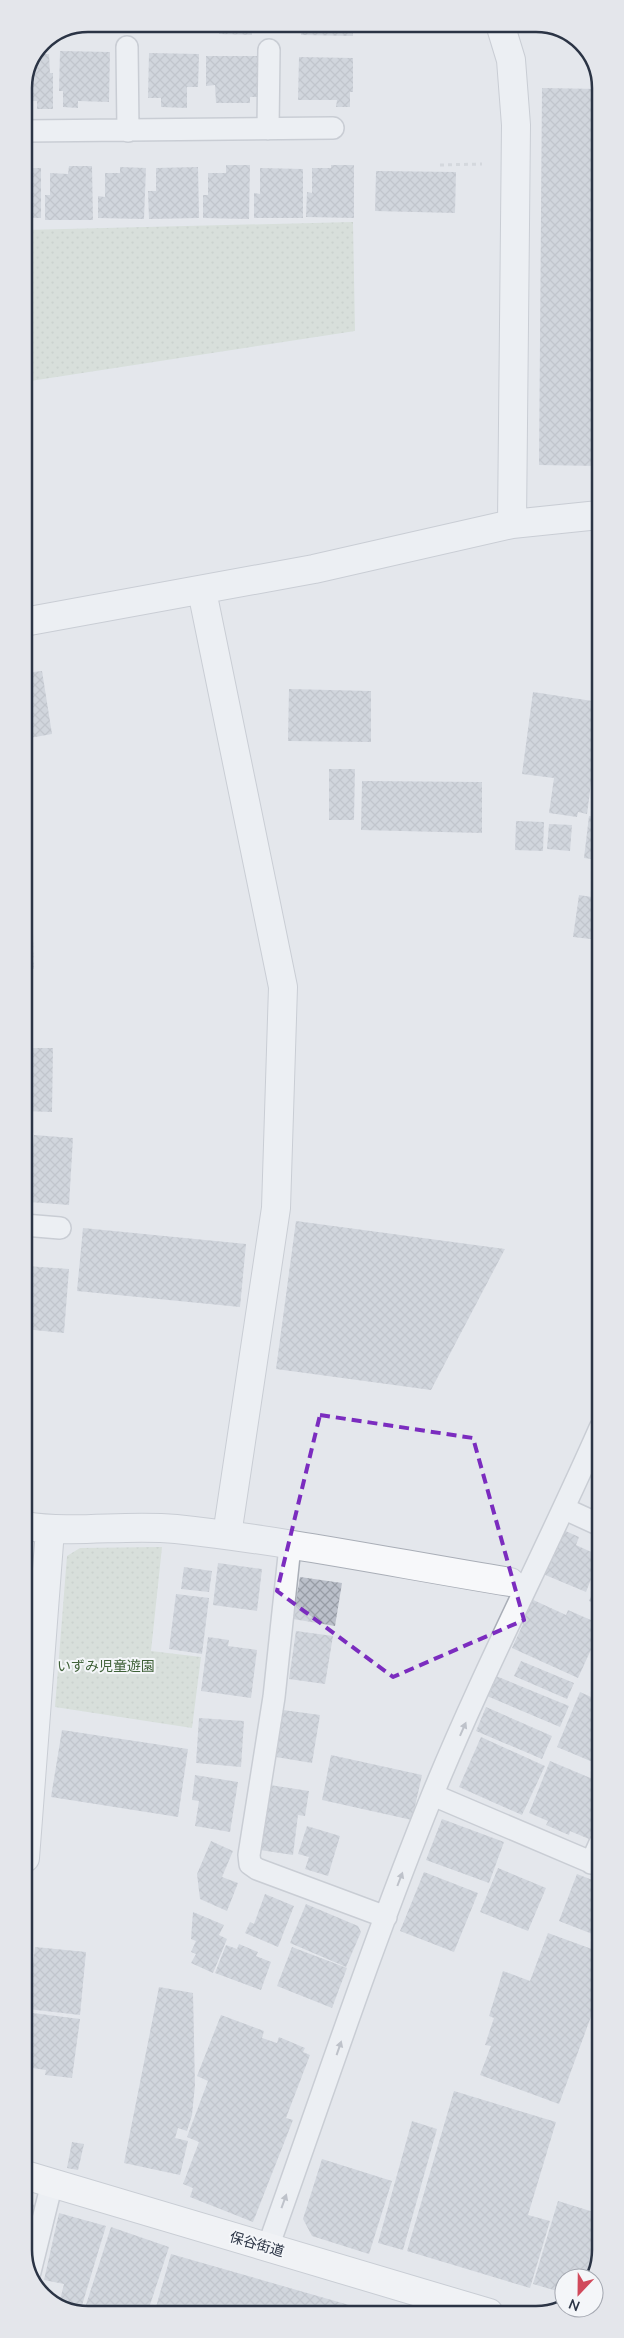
<svg xmlns="http://www.w3.org/2000/svg" width="624" height="2338" font-family="Mulish,'Noto Sans JP',sans-serif">
<style>
.green{fill:url(#green-dots)}
.building{fill:url(#building-cross-hatch)}
.lines{fill:none;stroke-linecap:round;stroke-linejoin:round}
.service-casing{stroke:#a9aeb7;stroke-width:24}
.minor-casing{stroke:#a9aeb7;stroke-width:30}
.secondary-casing{stroke:#a9aeb7;stroke-width:30}
.path{stroke:#c2c5cb;stroke-width:3;stroke-dasharray:4 4;stroke-linecap:butt}
.service{stroke:#f7f8fa;stroke-width:21}
.minor{stroke:#f7f8fa;stroke-width:28}
.secondary{stroke:#fff;stroke-width:28}
.oneway{fill:#9196a0}
.marked{fill:none;stroke:#7b2cbf;stroke-width:4;stroke-dasharray:10 6;stroke-linejoin:round}
.labels{text-anchor:middle;dominant-baseline:central;stroke-width:4;stroke-linejoin:round;paint-order:stroke}
.park-label{font-size:14px;fill:#3f6138;stroke:#f4f6f9}
.street-label{font-size:14px;fill:#2b3445;stroke:#f4f6f9}
.rim{fill:none;stroke:#2b3445;stroke-width:2.5}
</style>
<defs>
<pattern id="green-dots" width="8" height="8" patternUnits="userSpaceOnUse" patternTransform="scale(1.25)"><rect width="8" height="8" fill="#c9d6c5"/><path d="M2 2h.1M6 6h.1" fill="none" stroke="#adb8ab" stroke-width="1.8" stroke-linecap="round"/></pattern>
<pattern id="building-cross-hatch" width="8" height="8" patternUnits="userSpaceOnUse" patternTransform="scale(1.25)"><rect width="8" height="8" fill="#bbc0ca"/><path d="M0 0l8 8M0 8l8-8" fill="none" stroke="#989da6"/></pattern>
</defs>
<rect width="100%" height="100%" fill="#e4e7ec"/>
<path class="green" d="M353,222l2,109 -331,51v-152z
M162,1547l-11,104 50,6 -9,71 -137,-21 12,-151 13,-8z"/>
<path class="building" d="M88,24h18v7l-36,1z
M149,24h48v3l-48,1z
M210,24h42v11l-33,-1v-5l-9,-1z
M301,24h52v12l-52,-1z
M60,51l50,1 -1,50 -31,-1v7l-15,-1v-16h-4z
M149,53l50,1 -1,33h-11v21l-26,-1v-9h-13z
M38,54h11l1,19h3v36h-16v-8h-13v-13z
M206,56h54v41h-10v6h-34l-1,-18 -9,1z
M299,57l54,1v34h-3v15h-14l1,-7h-39z
M542,88l57,1v377l-60,-1z
M226,165h24l-1,54 -46,-1v-23h5v-22h18z
M331,165h23v53l-48,-1 1,-25 5,1v-25h19z
M69,166h23l1,54h-48v-25h5v-22l18,1z
M120,167l26,1 -2,51 -46,-1v-22l7,1v-24h15z
M198,167l1,51 -50,1 -1,-28h8v-23z
M24,168h17v50h-17z
M260,168l43,1v49h-49v-25l6,1z
M376,171l80,1 -1,41 -80,-2z
M42,671l10,63 -28,5v-66z
M289,689l82,2v51l-83,-1z
M533,692l66,10v21l-12,91 -9,-2 -1,5 -28,-4 5,-35 -32,-4z
M329,769h26l-1,51h-25z
M362,781l120,1v51l-121,-3z
M589,816l10,1v43l-15,-2z
M516,821l28,1 -1,29 -28,-1z
M549,824l23,1 -2,26 -23,-2z
M579,895l19,3 1,42 -26,-3z
M24,898h8l2,71h-10z
M24,1048h29l-1,64 -28,-1z
M34,1135l39,3 -4,67 -40,-3z
M296,1221l209,28 -74,141 -155,-21z
M83,1228l163,16 -6,63 -163,-16z
M26,1266l43,3 -5,64 -40,-4z
M561,1529l18,8 -3,8 24,11 -14,36 -43,-18z
M218,1563l44,6 -5,42 -44,-6z
M184,1567l28,4 -3,21 -28,-3z
M600,1575v31l-11,-5z
M300,1577l42,6 -7,43 -42,-7z
M176,1594l33,4 -7,56 -33,-5z
M529,1598l37,17 2,-5 32,14v6l-22,48 -66,-30 11,-24 -5,-1z
M296,1631l37,5 -8,48 -36,-5z
M208,1637l21,3 -1,6 29,4 -6,48 -50,-7z
M521,1661l53,22 -7,16 -53,-23z
M600,1664v18l-7,-3z
M496,1676l73,30 -9,21 -73,-31z
M580,1692l20,9 -3,13 3,1v50l-43,-18z
M486,1707l66,29 -10,23 -66,-28z
M283,1710l37,5 -8,48 -36,-6z
M199,1718l45,3 -3,46 -45,-4z
M62,1730l126,19 -10,68 -127,-20z
M481,1737l64,29 -23,49 -63,-28z
M331,1755l91,20 -10,45 -90,-20z
M550,1761l50,21v31l-11,26 -19,-8 -1,4 -23,-10 2,-4 -19,-8z
M195,1775l43,7 -8,50 -35,-6 4,-25 -7,-1z
M270,1785l39,6 -4,25 -7,-1 -5,40 -33,-5z
M442,1819l62,23 -15,41 -63,-23z
M307,1826l33,10 -12,40 -23,-7 4,-12 -11,-3z
M211,1841l22,10 -11,26 16,6 -11,28 -27,-12 -3,-25z
M498,1868l48,20 -18,43 -48,-19z
M424,1872l54,21 -24,59 -54,-21z
M577,1874l23,9v54l-41,-16z
M265,1894l29,12 -16,41 -33,-14 5,-11 4,2z
M306,1904l52,22 3,6 -15,35 -56,-24z
M193,1912l31,13 -5,10 8,4 -14,34 -22,-10 5,-9 -5,-2 5,-11 -5,-2z
M548,1933l52,19v40l-41,112 -79,-29 11,-29 -6,-1 9,-27 -5,-2 14,-45 27,10z
M239,1944l19,8 -2,4 15,6 -10,28 -46,-17 11,-28 11,4z
M35,1947l51,5 -6,63 -52,-6z
M292,1947l55,21 -15,40 -55,-22z
M159,1987l34,6 2,92 -3,30 -5,16 -9,-3 -3,10 13,3 -8,34 -56,-12z
M25,2012l55,7 -8,59 -27,-3 1,-5 -21,-3z
M221,2015l43,16 -2,7 15,5 2,-6 26,11 -2,4 7,3 -24,63 7,2 -40,102 -63,-25 3,-9 -10,-4 16,-42 -12,-5 21,-56 -11,-5z
M454,2091l102,31 -28,93 22,6 -20,67 -123,-37z
M412,2121l25,8 -34,121 -25,-7z
M72,2142l12,2 -6,26 -11,-2z
M322,2159l70,22 -23,73 -57,-18 -9,-17z
M25,2201l9,4 -8,32h-1z
M558,2201l42,13v36l-9,28h-27v15l-31,-9z
M59,2213l47,13 -26,86 -21,-8 5,-20 -20,-4z
M111,2227l58,20 -22,67h-64z
M171,2254l178,51 -3,8 -192,1z"/>
<g class="lines">
<defs>
<path id="service" d="M127,47l1,84
M268,129l1,-79
M24,131l309,-3
M24,1225l36,3
M565,1509l35,16
M290,1546l-16,151 -25,158 1,9 7,5 129,48
M433,1795l167,71
M591,1863l9,-20
M268,2247c54,-151 104,-303 164,-451 51,-125 114,-245 168,-368
M30,2272l22,-89"/>
<path id="minor" d="M500,24l11,36 5,65 -4,399
M202,591l81,396 -7,221 -49,327
M24,622l290,-53 198,-45 87,-9
M25,1526c50,8 101,-2 151,3 112,12 223,35 334,53
M25,1858l25,-328"/>
<path id="secondary" d="M25,2175l464,138"/>
</defs>
<use href="#service" class="service-casing"/>
<use href="#minor" class="minor-casing"/>
<use href="#secondary" class="secondary-casing"/>
<path class="path" d="M440,165l42,-1"/>
<use href="#service" class="service"/>
<use href="#minor" class="minor"/>
<use href="#secondary" class="secondary"/>
</g>
<defs><path id="oneway-solid" d="M-6-.8H1V-3.2L6.5 0L1 3.2V.8H-6Z" transform="scale(1.25)"/></defs>
<g class="oneway">
<use href="#oneway-solid" transform="translate(463 1729) rotate(-66)"/>
<use href="#oneway-solid" transform="translate(400 1879) rotate(-69)"/>
<use href="#oneway-solid" transform="translate(339 2048) rotate(-71)"/>
<use href="#oneway-solid" transform="translate(284 2201) rotate(-70)"/>
</g>
<path d="M0 0H624V2338H0ZM320,1415l153,23 51,182 -131,57 -116,-86z" fill="#e4e7ec" fill-opacity=".55" fill-rule="evenodd"/>
<path class="marked" d="M320,1415l153,23 51,182 -131,57 -116,-86z"/>
<g class="labels">
<g class="park-label">
<text x="106" y="1666">いずみ児童遊園</text>
</g>
<g class="street-label">
<text transform="translate(257 2244) rotate(16)">保谷街道</text>
</g>
</g>
<path d="M0 0H624V2338H0ZM88 32H536A56 56 0 0 1 592 88V2250A56 56 0 0 1 536 2306H88A56 56 0 0 1 32 2250V88A56 56 0 0 1 88 32Z" fill="#e4e6eb" fill-rule="evenodd"/>
<path class="rim" d="M88 32H536A56 56 0 0 1 592 88V2250A56 56 0 0 1 536 2306H88A56 56 0 0 1 32 2250V88A56 56 0 0 1 88 32Z"/>
<g transform="translate(579 2293) rotate(202)"><circle r="24" fill="#f4f6f9" stroke="#a4a8b1"/>
<path d="M0-4L9 19L0 12L-9 19Z" fill="#d1495b"/>
<text y="-8" font-size="14" font-weight="bold" text-anchor="middle" fill="#2b3445">N</text>
</g>
</svg>
